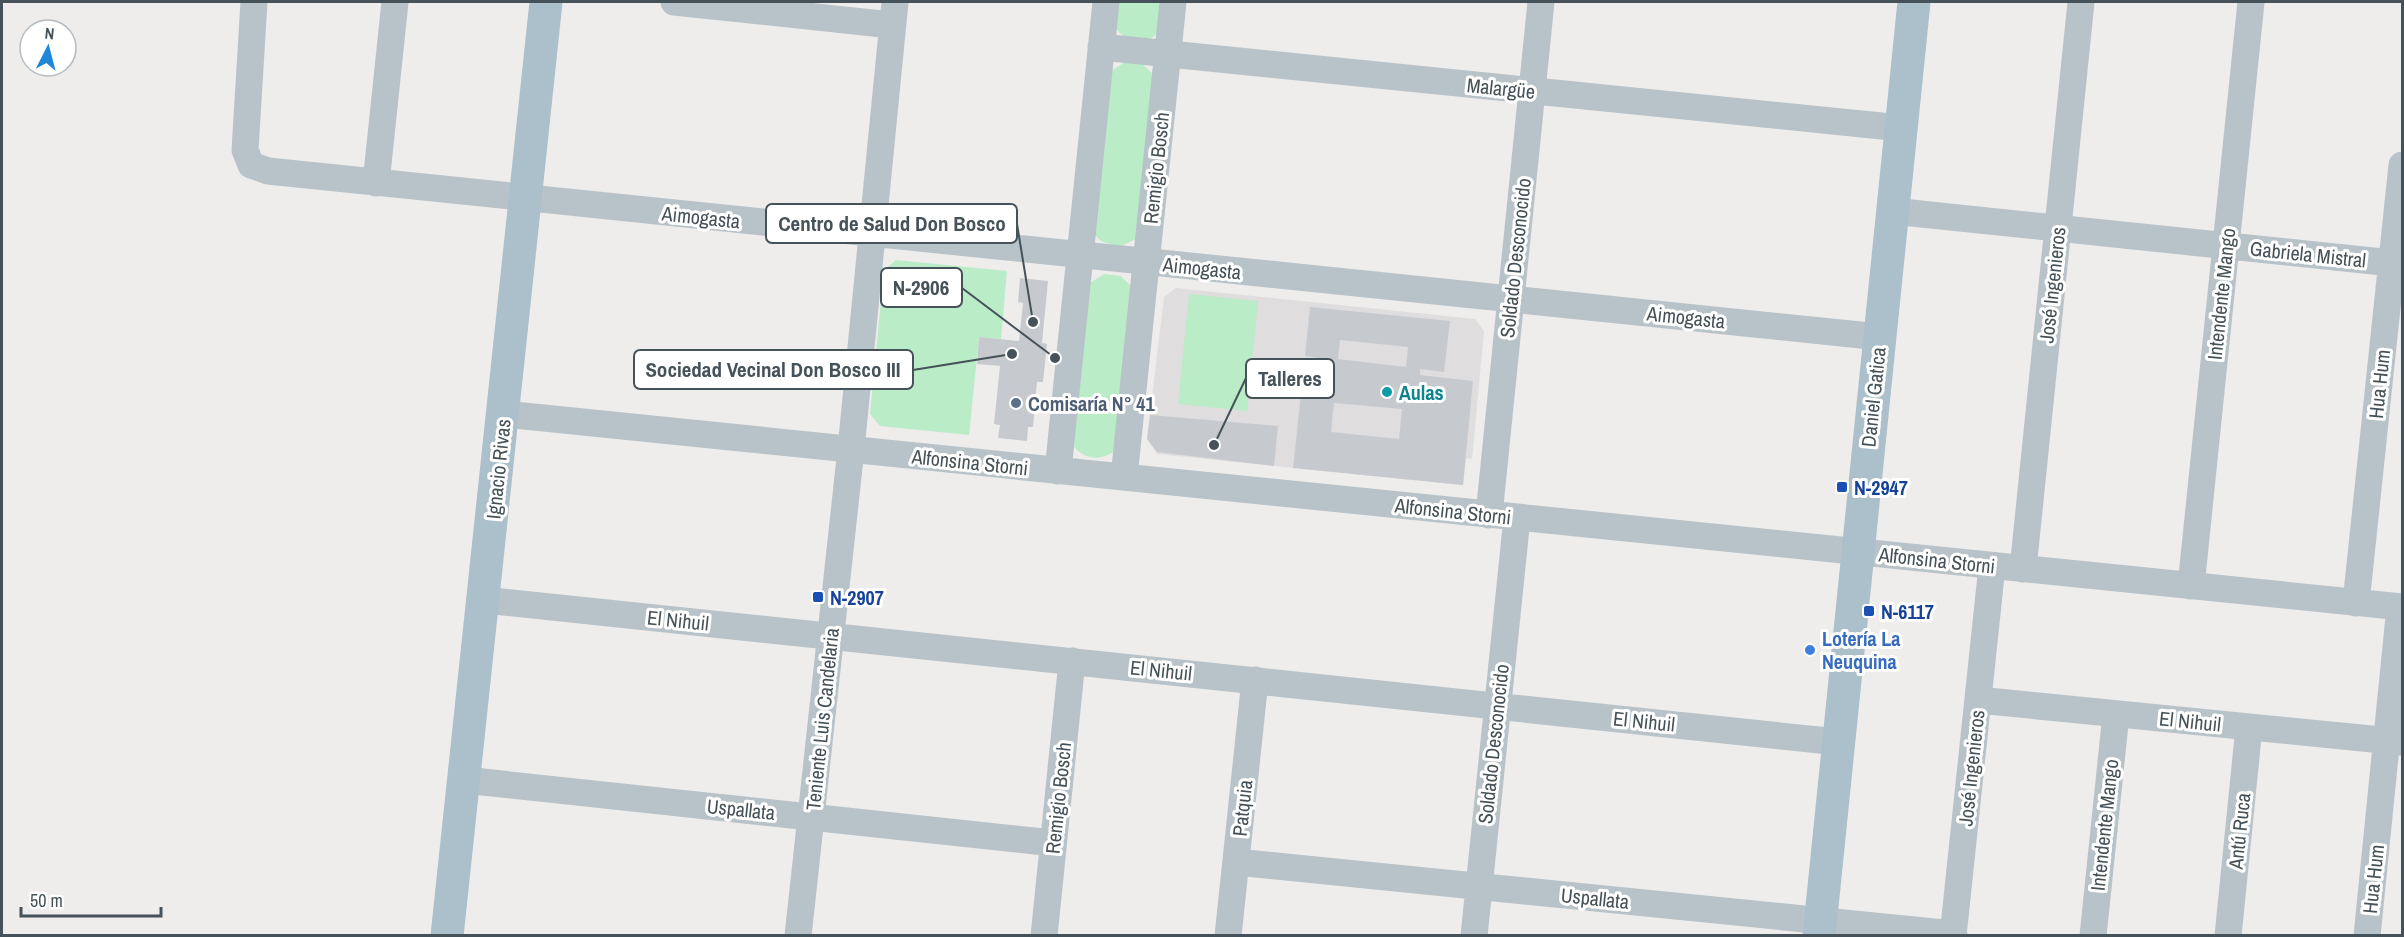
<svg xmlns="http://www.w3.org/2000/svg" width="2404" height="937" font-family="'Archivo Narrow',sans-serif">
<style>
.education{fill:#e0ddde}
.green{fill:#baecc7}
.building{fill:#c6cacf;fill-rule:evenodd}
.lines{fill:none;stroke-linecap:round;stroke-linejoin:round}
.minor{stroke:#b8c3c9;stroke-width:27}
.major{stroke:#acc0cb;stroke-width:33}
.culture-dot{fill:#0f9aa8;stroke:#fff;stroke-width:2}
.service-dot{fill:#5c6f8a;stroke:#fff;stroke-width:2}
.transit-dot{fill:#1a4fb4;stroke:#fff;stroke-width:2}
.shop-dot{fill:#3f7fe0;stroke:#fff;stroke-width:2}
.labels{text-anchor:middle;dominant-baseline:central;stroke-width:6;stroke-linejoin:round;paint-order:stroke}
.street-label{font-size:20px;fill:#455259;stroke:#fff}
.culture-label{font-size:20px;font-weight:bold;fill:#0d838f;stroke:#fff;text-anchor:start}
.service-label{font-size:20px;font-weight:bold;fill:#4e5e75;stroke:#fff;text-anchor:start}
.transit-label{font-size:20px;font-weight:bold;fill:#164399;stroke:#fff;text-anchor:start}
.shop-label{font-size:20px;font-weight:bold;fill:#366cbe;stroke:#fff;text-anchor:start}
.leader{fill:none;stroke:#455259;stroke-width:2}
.callout-dot{fill:#455259;stroke:#fff;stroke-width:2}
.callout{fill:#fff;stroke:#455259;stroke-width:2}
.callout-label{font-size:21px;text-anchor:middle;font-weight:bold;fill:#455259}
</style>
<rect width="100%" height="100%" fill="#efecec"/>
<path class="education" d="M1176,288l299,31 9,12 -12,128 -6,-1 -3,27 -306,-31 -10,-15 17,-142z"/>
<path class="green" d="M1113,2h54l-10,32 -7,5 -27,-3 -7,-7z
M1125,62l17,2 12,11 -18,164 -17,8 -18,-6 -6,-6 16,-164z
M896,260l111,11 -6,68 -22,-1 -10,97 -89,-9 -10,-12 14,-144z
M1104,274l17,2 12,12 -18,163c-15,10 -29,9 -41,-4l16,-164z
M1189,294l69,7 -11,110 -69,-7z"/>
<path class="building" d="M1020,278l28,3 -6,62 5,1 -4,38h-6l-4,45h-5l-1,14 -29,-3 2,-13 -6,-1 6,-58 -23,-2 2,-27 40,4 4,-38 -5,-1z
M1310,307l140,14 -6,51 -24,-3v6l53,6 -10,104 -170,-17 11,-102 21,3 1,-10 -21,-3zM1340,340l68,7 -2,20 -68,-8zM1334,403l68,6 -3,30 -68,-7z
M1150,415l128,11 -4,40 -117,-14 -10,-13z"/>
<g class="lines">
<path class="minor" d="M254,2l-9,148 6,15 17,6 1612,166
M674,2l218,23
M1101,47l800,81
M376,183l19,-181
M1892,211l510,53
M504,414l1898,193
M1058,471l48,-469
M1124,477l49,-475
M1489,515l52,-513
M2023,569l58,-567
M2191,586l60,-584
M484,600l1354,142
M2356,603l46,-438
M1978,700l424,42
M464,780l589,63
M1236,862l718,72
M798,936l53,-487 44,-447
M1044,936l28,-275
M1228,936l27,-256
M1474,936l43,-418
M1953,936l39,-370
M2093,936l23,-222
M2228,936l21,-209
M2367,936l33,-329"/>
<path class="major" d="M447,936l99,-934
M1819,936l95,-934"/>
</g>
<circle class="culture-dot" cx="1387" cy="392" r="6"/>
<circle class="service-dot" cx="1016" cy="403" r="6"/>
<g class="transit-dot">
<rect x="1836" y="481" width="12" height="12" rx="3"/>
<rect x="812" y="591" width="12" height="12" rx="3"/>
<rect x="1863" y="605" width="12" height="12" rx="3"/>
</g>
<circle class="shop-dot" cx="1810" cy="650" r="6"/>
<g class="labels">
<g class="street-label">
<text transform="translate(1501 88) rotate(6)">Malargüe</text>
<text transform="translate(1156 168) rotate(-84)">Remigio Bosch</text>
<text transform="translate(701 217) rotate(6)">Aimogasta</text>
<text transform="translate(2308 254) rotate(6)">Gabriela Mistral</text>
<text transform="translate(1515 258) rotate(-84)">Soldado Desconocido</text>
<text transform="translate(1202 268) rotate(6)">Aimogasta</text>
<text transform="translate(2052 285) rotate(-84)">José Ingenieros</text>
<text transform="translate(2221 294) rotate(-84)">Intendente Mango</text>
<text transform="translate(1686 317) rotate(6)">Aimogasta</text>
<text transform="translate(2379 384) rotate(-84)">Hua Hum</text>
<text transform="translate(1873 397) rotate(-84)">Daniel Gatica</text>
<text transform="translate(970 462) rotate(6)">Alfonsina Storni</text>
<text transform="translate(498 469) rotate(-84)">Ignacio Rivas</text>
<text transform="translate(1453 511) rotate(6)">Alfonsina Storni</text>
<text transform="translate(1937 560) rotate(6)">Alfonsina Storni</text>
<text transform="translate(678 620) rotate(6)">El Nihuil</text>
<text transform="translate(1161 670) rotate(6)">El Nihuil</text>
<text transform="translate(822 719) rotate(-84)">Teniente Luis Candelaria</text>
<text transform="translate(1644 721) rotate(6)">El Nihuil</text>
<text transform="translate(2190 721) rotate(6)">El Nihuil</text>
<text transform="translate(1493 744) rotate(-84)">Soldado Desconocido</text>
<text transform="translate(1971 768) rotate(-84)">José Ingenieros</text>
<text transform="translate(1058 798) rotate(-84)">Remigio Bosch</text>
<text transform="translate(1242 808) rotate(-84)">Patquia</text>
<text transform="translate(741 809) rotate(6)">Uspallata</text>
<text transform="translate(2104 825) rotate(-84)">Intendente Mango</text>
<text transform="translate(2239 831) rotate(-84)">Antú Ruca</text>
<text transform="translate(2373 879) rotate(-84)">Hua Hum</text>
<text transform="translate(1595 898) rotate(6)">Uspallata</text>
</g>
<g class="culture-label">
<text x="1399" y="392">Aulas</text>
</g>
<g class="service-label">
<text x="1028" y="403">Comisaría N° 41</text>
</g>
<g class="transit-label">
<text x="1854" y="487">N-2947</text>
<text x="830" y="597">N-2907</text>
<text x="1881" y="611">N-6117</text>
</g>
<g class="shop-label">
<text x="1822" y="638">Lotería La<tspan x="1822" dy="23">Neuquina</tspan></text>
</g>
</g>
<path class="leader" d="M1033 322L1017 224M1055 358L962 288M1012 354L913 370M1214 445L1246 378"/>
<g class="callout-dot">
<circle cx="1033" cy="322" r="6"/>
<circle cx="1055" cy="358" r="6"/>
<circle cx="1012" cy="354" r="6"/>
<circle cx="1214" cy="445" r="6"/>
</g>
<g class="callout">
<rect x="766" y="204" width="251" height="39" rx="6"/>
<rect x="881" y="268" width="81" height="39" rx="6"/>
<rect x="634" y="350" width="279" height="39" rx="6"/>
<rect x="1246" y="359" width="88" height="39" rx="6"/>
</g>
<g class="callout-label">
<text x="892" y="231">Centro de Salud Don Bosco</text>
<text x="921" y="295">N-2906</text>
<text x="773" y="377">Sociedad Vecinal Don Bosco III</text>
<text x="1290" y="386">Talleres</text>
</g>
<rect width="2404" height="937" fill="none" stroke="#455259" stroke-width="6"/>
<g transform="translate(48 48) rotate(6)"><circle r="28" fill="#ffffff" stroke="#b5babd" stroke-width="1.5"/>
<path d="M0-4.5L10 22L0 15L-10 22Z" fill="#1e87d7"/>
<text y="-9" font-size="16" font-weight="bold" text-anchor="middle" fill="#455259">N</text>
</g>
<path d="M21 907v9h140v-9" fill="none" stroke="#455259" stroke-width="3"/>
<text x="30" y="907" font-size="18" fill="#455259" stroke="#ffffff" stroke-width="4.5" paint-order="stroke">50 m</text>
</svg>
